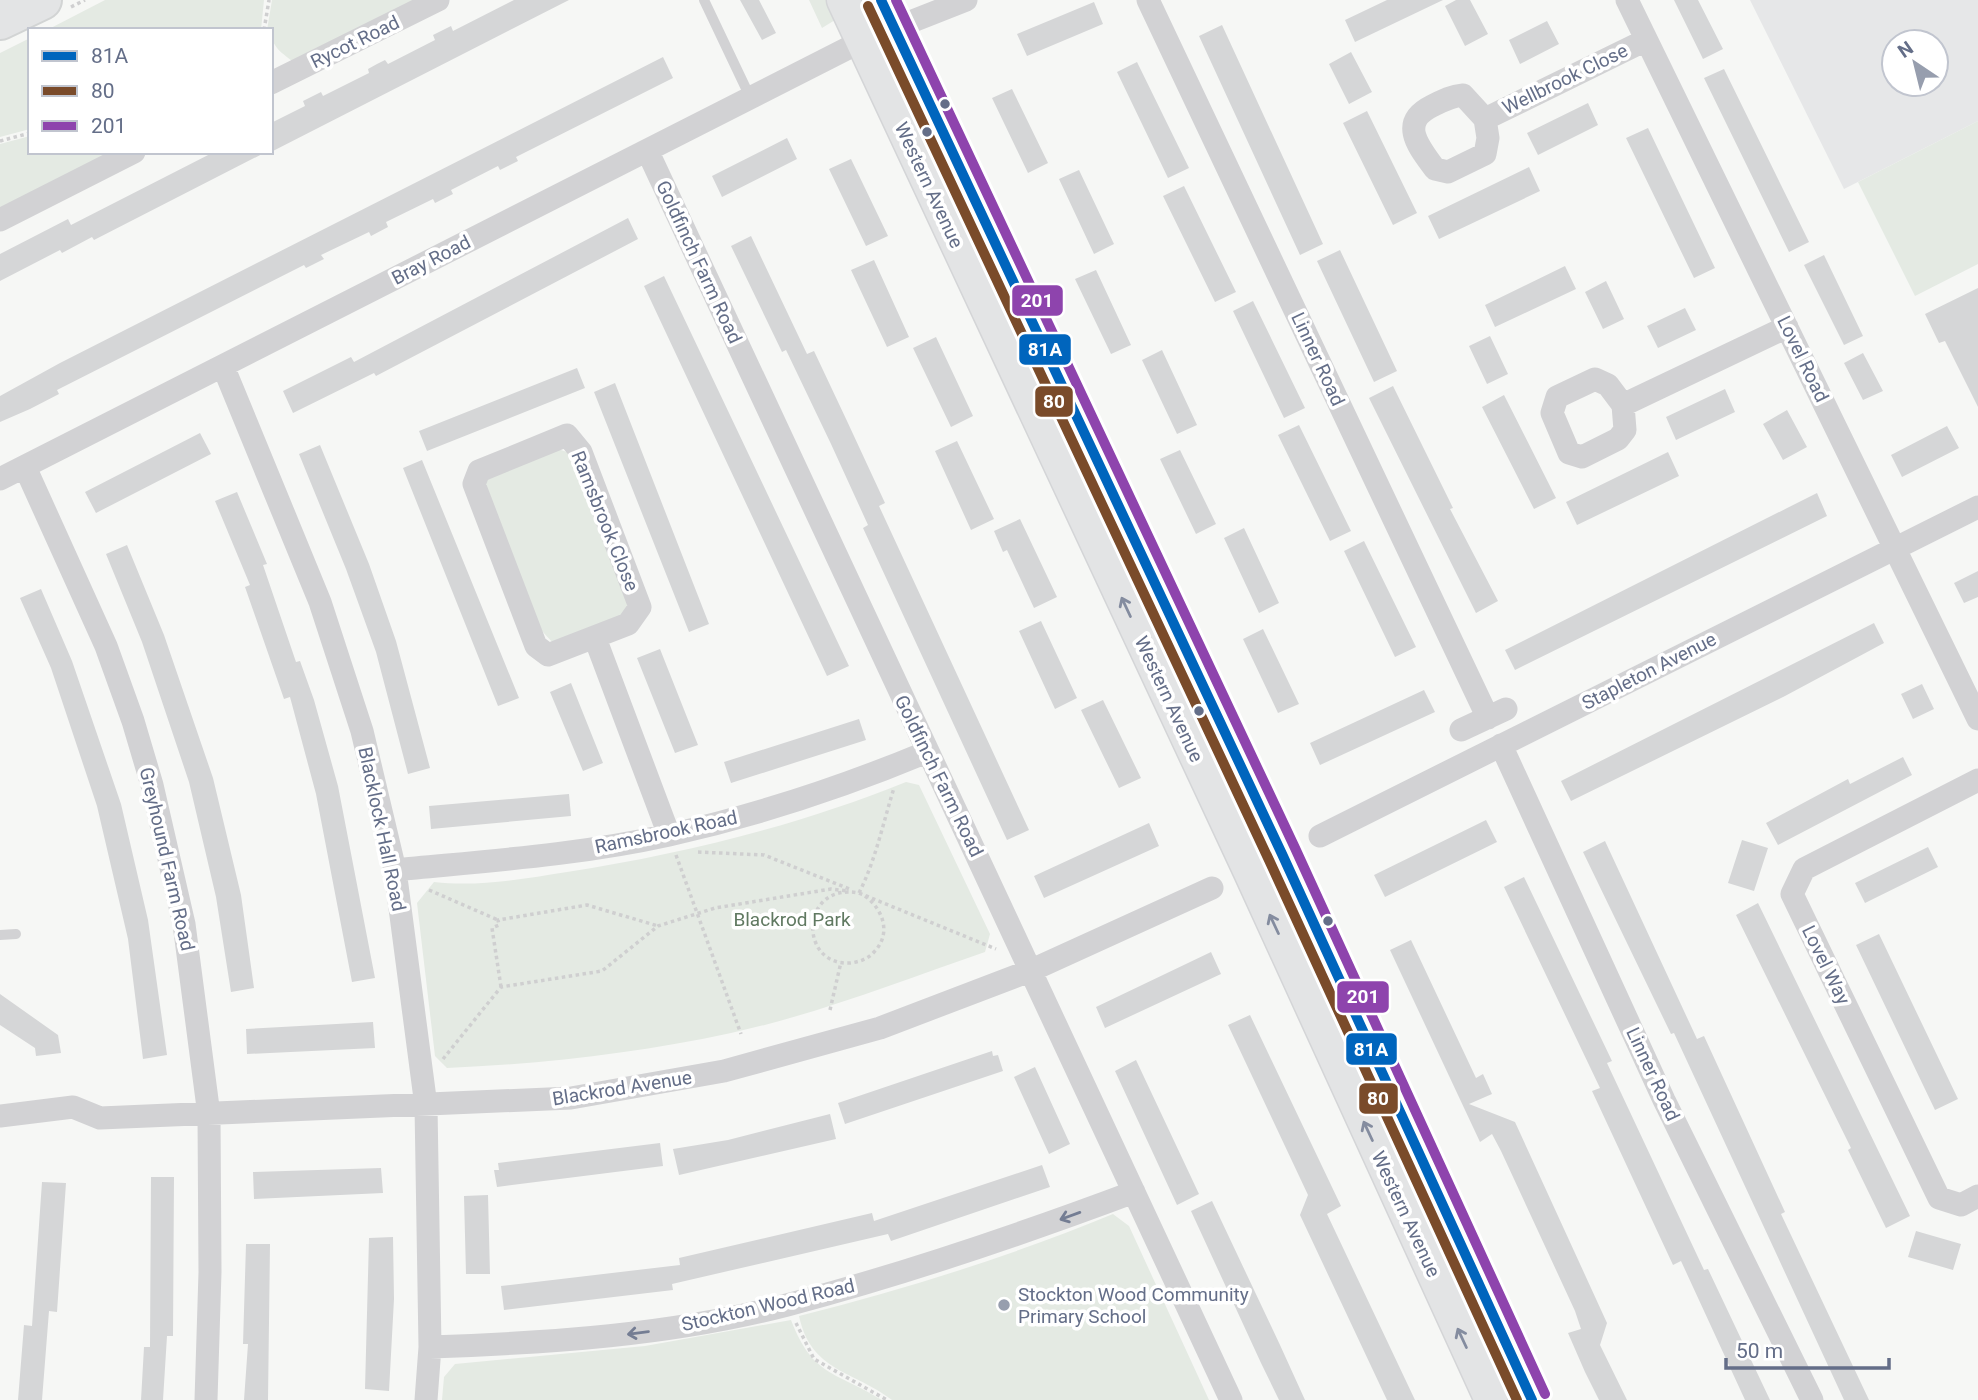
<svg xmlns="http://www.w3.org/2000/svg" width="1978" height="1400" font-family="Roboto,sans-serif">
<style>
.built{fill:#e6e7e8;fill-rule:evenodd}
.green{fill:#e4eae3}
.building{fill:#d5d6d7}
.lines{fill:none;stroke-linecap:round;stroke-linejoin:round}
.secondary-casing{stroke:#d4d5d7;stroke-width:35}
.highway-casing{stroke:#d2d4d4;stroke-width:42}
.path{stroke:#cfcfd0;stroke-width:3.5;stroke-dasharray:3.5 3.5;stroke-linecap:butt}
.lane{stroke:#d2d2d4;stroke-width:10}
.street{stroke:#d2d2d4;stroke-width:23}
.secondary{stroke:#e3e4e5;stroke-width:32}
.highway{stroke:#e3e4e5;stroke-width:38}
.bus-1-casing{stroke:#fff;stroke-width:16}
.bus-2-casing{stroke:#fff;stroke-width:16}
.bus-3-casing{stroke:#fff;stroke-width:16}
.bus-1{stroke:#0065bd;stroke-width:10}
.bus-2{stroke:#7a4b2a;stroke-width:10}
.bus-3{stroke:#8e44ad;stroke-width:10}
.oneway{stroke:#848c9f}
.oneway2{stroke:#747d93}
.bus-dot{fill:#646e88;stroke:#fff;stroke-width:2.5}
.poi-dot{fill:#979eae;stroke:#fff;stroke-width:2.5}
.labels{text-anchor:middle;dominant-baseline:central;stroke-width:7;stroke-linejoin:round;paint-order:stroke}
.street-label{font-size:19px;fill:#646e88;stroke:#fff}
.park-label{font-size:19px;fill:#607961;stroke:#fff}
.poi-label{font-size:19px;fill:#646e88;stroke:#fff;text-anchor:start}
.line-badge{stroke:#fff;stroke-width:2.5}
.badge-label{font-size:19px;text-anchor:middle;font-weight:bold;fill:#fff}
</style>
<rect width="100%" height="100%" fill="#f6f7f5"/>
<path class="built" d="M1750,0h228v121l-134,68zM1894,42h42v42h-42z"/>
<path class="green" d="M105,0h159l-3,30h-214z
M272,0h147l-124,63c-13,-10 -24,-16 -24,-33h-4z
M809,0h17l9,20 -13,8z
M30,38v91l-30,8v-84z
M1978,121v143l-63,32 -57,-114z
M30,136v16h84l-114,58v-66z
M938,143l329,709 -13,7 -325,-712z
M555,448l12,4 60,144v13l-10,11 -64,23 -11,-12 -58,-141 3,-13z
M906,782l13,3 71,149 -5,18c-84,29 -167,62 -254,81 -93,20 -189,31 -284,35l-12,-12 -18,-153 17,-21c44,5 89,-3 133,-10 116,-18 230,-46 339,-90z
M1273,867l247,533h-14l-245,-527z
M1113,1214l16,12 80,174h-317c-39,-30 -81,-28 -93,-84 108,-27 212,-60 314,-102z
M791,1320c22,57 44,51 91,80h-440l2,-23 11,-13 190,-18z"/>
<path class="building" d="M514,0h55l-298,152v-29l34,-17 -2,-5 18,-9 2,4 46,-23 -1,-4 9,-5 8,-4 3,4 47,-24 -2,-5 18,-9 2,5z
M740,0h19l17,33 -14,7z
M1387,0h56l-88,42 -10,-22z
M1456,0h14l18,34 -23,12 -20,-40z
M1674,0h24l25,49 -20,10z
M1094,2l9,22 -76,32 -10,-22z
M1547,21l12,23 -39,20 -11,-24z
M1222,25l101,219 -23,11 -101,-219z
M1351,52l21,40 -23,12 -20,-40z
M663,57l10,21 -157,79 2,4 -18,9 -2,-4 -47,24 2,4 -18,9 -2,-4 -47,23 2,5 -17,9 -2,-4 -48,23 3,4 -18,9 -2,-3 -247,125 2,4 -29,15 -30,13v-26l60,-33z
M1137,62l52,106 -21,10 -51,-106z
M1724,69l85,173 -20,10 -85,-174z
M1012,89l36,74 -20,10 -36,-75z
M1588,103l10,22 -60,30 -11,-22z
M1367,111l50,102 -24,12 -50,-102z
M1648,128l67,140 -21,10 -68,-140z
M787,138l10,21 -75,38 -10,-21z
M214,152h52l-172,88 -2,-3 -30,16 -2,-3 -60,31v-27l68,-35 3,6z
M851,159l37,77 -22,10 -37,-77z
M1529,167l11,24 -101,48 -11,-23z
M1079,170l35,74 -20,10 -35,-75z
M1184,186l52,106 -21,10 -52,-106z
M628,218l10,21 -262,137 -2,-3 -81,40 -10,-22 68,-34 3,5z
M751,236l56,118 7,-3 33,70 38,82 -6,3 150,324 -22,10 -144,-312 5,-3 -37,-81 -45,-94 -4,2 -51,-106z
M1340,250l57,121 -23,11 -57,-121z
M1824,255l39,81 -19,9 -40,-80z
M874,260l35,77 -22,10 -36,-77z
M1565,266l11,23 -81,38 -10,-22z
M1096,270l35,75 -20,9 -36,-75z
M664,276l185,390 -22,10 -183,-390z
M1606,281l18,38 -21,10 -18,-37z
M1978,288v119l-33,-66 -6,2 -14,-29z
M1253,301l52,107 -21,10 -51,-107z
M1685,308l11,22 -38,18 -11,-22z
M1490,336l18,38 -21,10 -18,-38z
M936,337l37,79 -22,11 -38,-79z
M1162,350l35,75 -20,9 -35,-74z
M1863,353l20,38 -20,9 -19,-37z
M577,368l8,20 -158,63 -8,-20z
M615,383l94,241 -20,8 -95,-240z
M1393,386l60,122 -3,1 48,92 -22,12 -107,-215z
M1725,389l10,23 -59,28 -10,-23z
M1504,395l52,103 -22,11 -52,-102z
M1787,410l20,37 -24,13 -20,-36z
M1299,425l52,106 -21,10 -52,-106z
M1947,426l12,22 -57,29 -11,-22z
M200,433l11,21 -115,59 -11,-21z
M957,441l37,78 -23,11 -36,-79z
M320,445l49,119 27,77 34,127 -22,6 -32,-122 -30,-83 -47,-115z
M1180,450l36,74 -20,10 -36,-75z
M1668,452l11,24 -102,49 -11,-23z
M422,460l97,238 -21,8 -95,-238z
M237,492l30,72 -4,1 33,97 4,-1 14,39 24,86 37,192 -23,4 -36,-188 -26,-97 -6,2 -39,-112 5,-2 -35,-84z
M1817,493l10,23 -312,154 -10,-20z
M1020,519l37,78 -23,11 -27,-58 -4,2 -9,-21z
M1244,528l35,75 -20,10 -35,-75z
M1364,541l52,106 -21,10 -51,-106z
M127,545l37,90 49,143 28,117 13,93 -23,4 -15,-95 -27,-115 -47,-140 -36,-88z
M1978,571v26l-14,6 -10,-20z
M41,589l31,72 49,143 27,116 19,135 -24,4 -15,-120 -31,-133 -46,-138 -31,-70z
M1041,621l36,77 -22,11 -36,-78z
M1874,623l10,20 -99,53 -214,105 -10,-20z
M1263,629l36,75 -21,9 -35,-74z
M660,649l38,96 -23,8 -38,-95z
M571,683l32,80 -20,8 -33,-79z
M1922,684l12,25 -21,10 -12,-25z
M1424,690l11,22 -115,53 -10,-22z
M1103,700l38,78 -22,10 -38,-78z
M859,719l7,21 -135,43 -7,-21z
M1903,757l9,18 -134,70 -12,-22 82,-44 2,5z
M569,794l2,22 -140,13 -2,-23z
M1486,820l11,22 -112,55 -11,-22z
M1149,823l10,23 -115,52 -10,-22z
M1742,840l26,8 -14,43 -26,-8z
M1605,841l92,198 7,-3 81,176 -4,2 88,186h-25l-170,-367 -3,1 -88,-182z
M1928,847l10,20 -73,36 -10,-20z
M1524,877l88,184 -5,2 97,207 4,-1 62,131h-25l-64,-139 -8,4 -81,-174 8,-3 -96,-201z
M1758,903l152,313 -24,12 -38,-78 3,-2 -115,-233z
M1879,934l79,165 -23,11 -79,-165z
M1411,940l65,138 7,-4 9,20 -23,10 46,18 92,201 -7,22 27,55h-28l-14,-28 -17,-39 13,-4 -6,-18 -74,-160 -9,-17 -12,8 -90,-192z
M1211,952l10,22 -116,54 -9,-21z
M0,994l58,41 3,18 -25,3 -1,-8 -35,-23z
M1250,1015l91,191 -14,8 88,186h-28l-87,-185 8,-20 -80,-170z
M373,1022l2,26 -128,6 -1,-25z
M992,1051l1,5 5,-1 5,16 -158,53 -7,-21z
M1136,1060l63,134 -22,11 -62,-134z
M1035,1067l35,77 -21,10 -35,-77z
M830,1114l6,25 -157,36 -6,-26 55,-9z
M660,1143l3,23 -166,21 -3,-17h5l-1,-7z
M1042,1165l8,22 -159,54 -3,-7 -216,50 1,6 -169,20 -3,-24 179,-21 -1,-7 193,-45 2,8z
M381,1168l2,25 -129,6 -1,-27z
M151,1177h23l-1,159h-6l-4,64h-22l3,-53h6z
M42,1182l24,1 -9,129 -8,-1 -7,89h-24l6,-75 8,1z
M488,1195l2,79h-24l-2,-78z
M1212,1201l68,144 25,55h-26l-18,-37 -70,-152z
M1916,1231l45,13 -8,26 -45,-13z
M393,1237l1,62 -5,92 -24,-2 4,-151z
M246,1244h24l-2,156h-24l4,-56h-5z"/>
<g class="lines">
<defs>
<path id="secondary" d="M843,0l406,870 242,530
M881,0l401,854 250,546"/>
<path id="highway" d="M0,20l42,-20"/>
</defs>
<use href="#secondary" class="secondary-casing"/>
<use href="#highway" class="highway-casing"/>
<path class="path" d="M71,7l14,-7
M264,30l5,-30
M0,141l30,-8
M698,852l66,3 88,35
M676,855l65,179
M429,890l69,30
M859,893c17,-34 24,-70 35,-105
M865,896c18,13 27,38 9,56 -6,7 -15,10 -24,11 -52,3 -50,-81 9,-70l137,56
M501,987l-9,-59 7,-3 -1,-5 89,-15 71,21
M830,1010l11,-48
M443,1059l58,-72 101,-16 56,-45 57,-18 116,-19 17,2
M796,1323l18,36 73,41"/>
<path class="lane" d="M704,0l47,99
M0,935l16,-1"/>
<path class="street" d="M1148,0l340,718
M1627,0l351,719
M271,83l167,-83
M1485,119l-22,-24c-12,1 -21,6 -31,11 -34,17 -13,41 3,63l13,3 37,-18 3,-16 -3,-19 161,-79
M648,152l583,1248
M0,220l134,-68
M223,366l97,236 42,129 33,139 31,236 4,241 -4,53
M1623,405l2,25 -7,9 -36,18 -13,-4 -17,-40 5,-16 38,-18 13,6 15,20 164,-78
M567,435l14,17 59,155 -12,17 -80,31 -12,-9 -62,-162 5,-13z
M25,467l81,179 27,75 19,64 32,139 25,191 1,157 -4,128
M0,479l862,-438 104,-41
M595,638l74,197
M1461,730l45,-21
M1501,745l163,355 148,300
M1978,780l-174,89 -12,25 147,304 22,7 17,-9
M1320,836l658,-329
M395,870c91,-9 184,-15 274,-35 89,-20 174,-48 258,-83
M0,1116l73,-9 27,11 471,-20 153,-27 156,-43 152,-58 180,-82
M430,1347c119,-4 241,-12 357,-42 118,-31 232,-70 347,-113"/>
<use href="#secondary" class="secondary"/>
<use href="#highway" class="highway"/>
<defs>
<path id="bus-1" d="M881,0l401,854 250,546"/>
<path id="bus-2" d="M868,6l401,854 248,540"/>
<path id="bus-3" d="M896,0l399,848 250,546"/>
</defs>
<use href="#bus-1" class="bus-1-casing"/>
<use href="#bus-2" class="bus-2-casing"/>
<use href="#bus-3" class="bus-3-casing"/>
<use href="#bus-1" class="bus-1"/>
<use href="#bus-2" class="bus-2"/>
<use href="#bus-3" class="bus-3"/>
</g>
<defs><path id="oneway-shaft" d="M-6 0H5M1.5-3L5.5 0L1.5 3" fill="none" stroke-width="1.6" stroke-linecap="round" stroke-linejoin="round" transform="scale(1.75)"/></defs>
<g class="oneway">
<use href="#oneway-shaft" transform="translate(1126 607) rotate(-115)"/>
<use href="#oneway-shaft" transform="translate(1274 924) rotate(-115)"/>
<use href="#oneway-shaft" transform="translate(1368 1131) rotate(-115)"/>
<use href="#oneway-shaft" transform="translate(1462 1338) rotate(-115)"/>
</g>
<g class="oneway2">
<use href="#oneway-shaft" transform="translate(1070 1216) rotate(160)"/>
<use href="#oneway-shaft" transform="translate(638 1333) rotate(173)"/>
</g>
<g class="bus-dot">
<circle cx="945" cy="104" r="6"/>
<circle cx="927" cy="132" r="6"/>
<circle cx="1199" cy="711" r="6"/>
<circle cx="1328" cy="921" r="6"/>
</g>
<circle class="poi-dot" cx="1004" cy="1305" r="7"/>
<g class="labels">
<g class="street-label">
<text transform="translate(355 42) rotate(-26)">Rycot Road</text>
<text transform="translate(1565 79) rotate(-26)">Wellbrook Close</text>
<text transform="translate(929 185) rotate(65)">Western Avenue</text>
<text transform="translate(431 260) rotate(-27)">Bray Road</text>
<text transform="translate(699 262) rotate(65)">Goldfinch Farm Road</text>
<text transform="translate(1318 359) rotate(65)">Linner Road</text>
<text transform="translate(1803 359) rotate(64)">Lovel Road</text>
<text transform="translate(605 521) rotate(68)">Ramsbrook Close</text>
<text transform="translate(1649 671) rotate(-27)">Stapleton Avenue</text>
<text transform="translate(1169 699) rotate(65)">Western Avenue</text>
<text transform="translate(939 776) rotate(64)">Goldfinch Farm Road</text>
<text transform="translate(382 829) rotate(78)">Blacklock Hall Road</text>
<text transform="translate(666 832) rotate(-12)">Ramsbrook Road</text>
<text transform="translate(167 859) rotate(77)">Greyhound Farm Road</text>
<text transform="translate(1826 965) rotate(64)">Lovel Way</text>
<text transform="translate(1653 1074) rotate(65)">Linner Road</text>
<text transform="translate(622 1088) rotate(-9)">Blackrod Avenue</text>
<text transform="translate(1406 1214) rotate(65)">Western Avenue</text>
<text transform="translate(768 1305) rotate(-13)">Stockton Wood Road</text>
</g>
<g class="park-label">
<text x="792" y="919">Blackrod Park</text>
</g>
<g class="poi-label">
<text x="1018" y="1294">Stockton Wood Community<tspan x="1018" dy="22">Primary School</tspan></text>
</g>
</g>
<g class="line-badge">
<rect x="1011" y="284" width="53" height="33" rx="7" fill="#8e44ad"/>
<rect x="1018" y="333" width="54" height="33" rx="7" fill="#0065bd"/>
<rect x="1034" y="385" width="40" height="33" rx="7" fill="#7a4b2a"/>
<rect x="1336" y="980" width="54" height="34" rx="7" fill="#8e44ad"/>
<rect x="1345" y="1032" width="53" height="34" rx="7" fill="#0065bd"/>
<rect x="1358" y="1082" width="41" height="33" rx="7" fill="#7a4b2a"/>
</g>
<g class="badge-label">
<text x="1037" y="307">201</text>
<text x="1045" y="356">81A</text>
<text x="1054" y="408">80</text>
<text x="1363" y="1003">201</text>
<text x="1371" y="1056">81A</text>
<text x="1378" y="1105">80</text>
</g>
<rect x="28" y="28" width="245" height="126" fill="#ffffff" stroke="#c1c5cf" stroke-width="2"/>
<rect x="42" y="51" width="35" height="10" fill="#0065bd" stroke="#c1c5cf" stroke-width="2"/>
<text x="91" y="63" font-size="21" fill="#646e88">81A</text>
<rect x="42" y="86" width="35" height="10" fill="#7a4b2a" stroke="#c1c5cf" stroke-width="2"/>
<text x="91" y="98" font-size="21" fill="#646e88">80</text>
<rect x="42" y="121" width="35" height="10" fill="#8e44ad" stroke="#c1c5cf" stroke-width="2"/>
<text x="91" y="133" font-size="21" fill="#646e88">201</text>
<g transform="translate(1915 63) rotate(325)"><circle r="33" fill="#ffffff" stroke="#c1c5cf" stroke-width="2"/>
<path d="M0-5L12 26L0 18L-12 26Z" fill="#979eae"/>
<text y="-10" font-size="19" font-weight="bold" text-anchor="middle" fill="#646e88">N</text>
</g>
<path d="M1726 1358v10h163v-10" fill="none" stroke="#646e88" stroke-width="3.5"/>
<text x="1736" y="1358" font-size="21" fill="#646e88" stroke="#ffffff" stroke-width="5" paint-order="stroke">50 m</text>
</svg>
